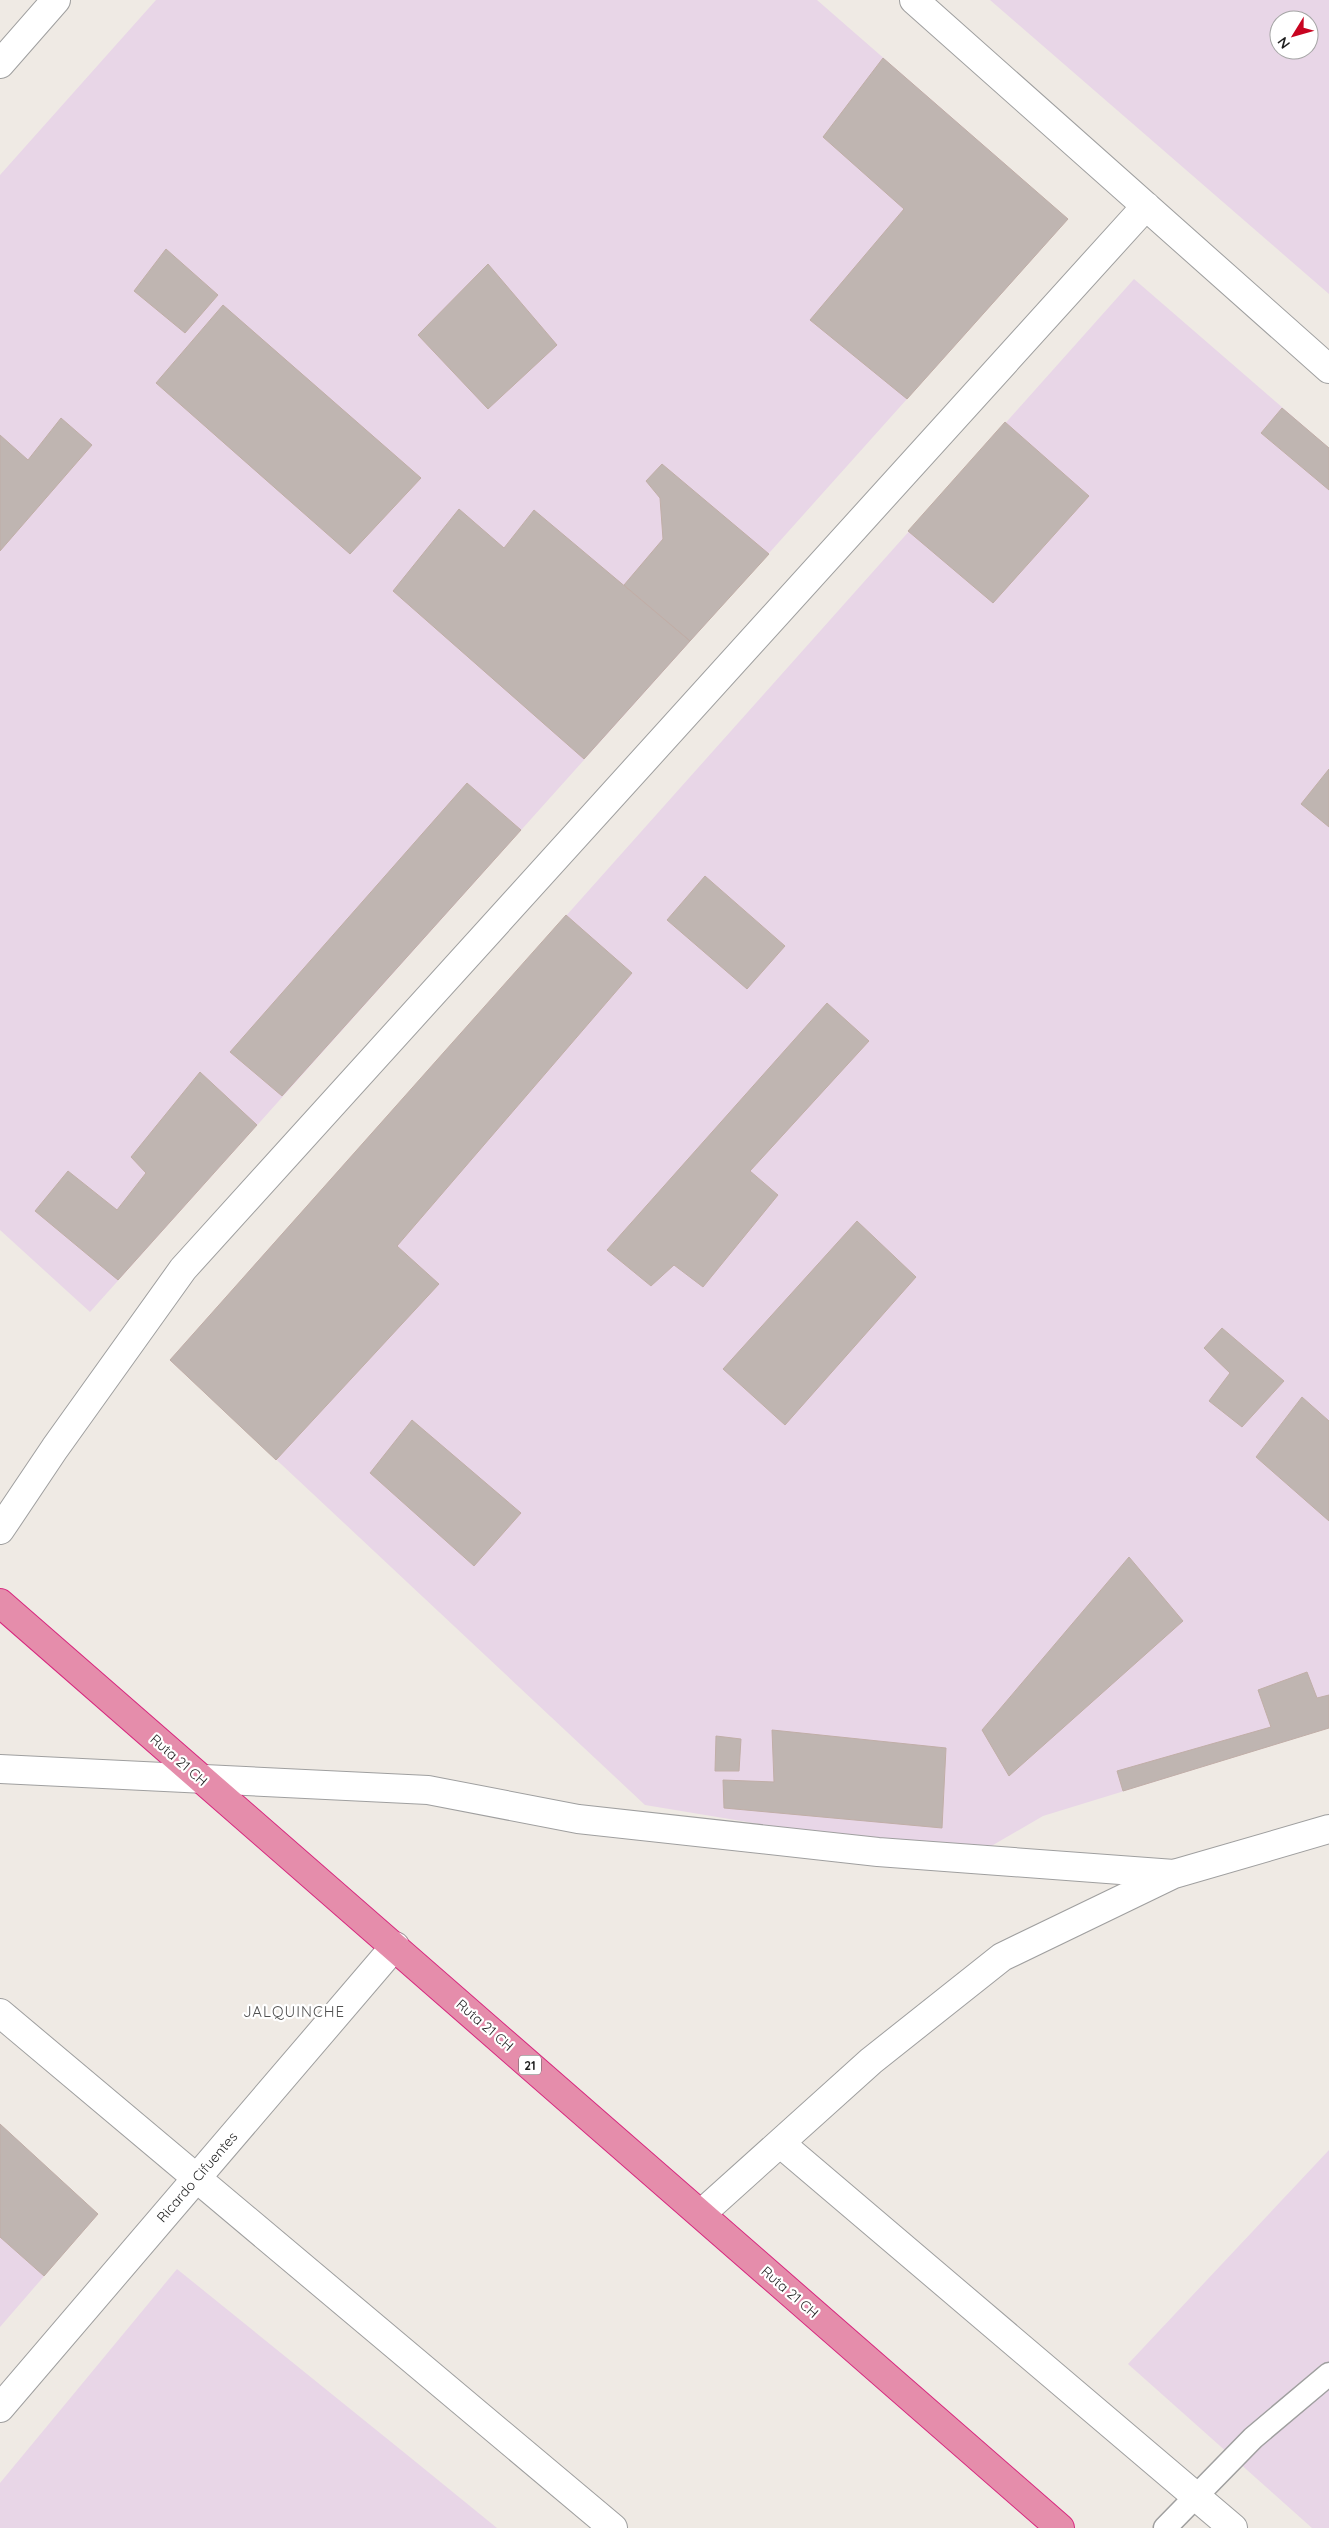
<svg xmlns="http://www.w3.org/2000/svg" width="1329" height="2528" font-family="Quicksand,sans-serif">
<style>
.industrial{fill:#e8d6e7;fill-rule:evenodd}
.building{fill:#bfb5b1;stroke:#c0aea7}
.lines{fill:none;stroke-linecap:round;stroke-linejoin:round}
.lane-casing{stroke:#9f9f9f;stroke-width:25}
.street-casing{stroke:#9f9f9f;stroke-width:30}
.highway-casing{stroke:#d7277e;stroke-width:30}
.lane{stroke:#fff;stroke-width:22}
.street{stroke:#fff;stroke-width:28}
.highway{stroke:#e58dab;stroke-width:28}
.labels{text-anchor:middle;dominant-baseline:central;stroke-width:4.5;stroke-linejoin:round;paint-order:stroke}
.shield{fill:#fff;stroke:#626262;stroke-width:1}
.shield-label{font-size:12px;font-weight:bold;fill:#1e1e1e}
.street-label{font-size:14px;fill:#1e1e1e;stroke:#fff}
.neighbourhood-label{font-size:15px;letter-spacing:1px;fill:#515151;stroke:#fff}
</style>
<rect width="100%" height="100%" fill="#efeae4"/>
<path class="industrial" d="M156,0h661l251,219 -978,1093 -90,-82v-1055z
M990,0h339v294zM1279,20h30v30h-30z
M1134,279l195,169v1280l-286,88 -74,43 -324,-54 -475,-445z
M0,2124l98,90 -98,113z
M1329,2150v378h-17l-184,-164z
M177,2269l229,185 91,74h-497v-45z"/>
<path class="building" d="M883,58l185,161 -161,180 -97,-79 94,-111 -81,-72z
M166,249l52,46 -33,38 -51,-42z
M488,264l69,81 -69,64 -70,-74z
M223,305l198,173 -71,76 -194,-171z
M1282,408l47,40v42l-68,-57z
M61,418l31,27 -92,106v-116l28,25z
M1005,422l84,74 -96,107 -85,-72z
M662,464l107,90 -79,87 -66,-56 39,-46 -3,-41 -14,-17z
M459,509l45,39 30,-38 156,131 -106,118 -191,-168z
M1329,769v58l-28,-23z
M467,783l54,47 -239,266 -52,-44z
M705,876l80,70 -38,43 -80,-69z
M566,915l66,58 -235,273 42,38 -163,176 -106,-100z
M827,1003l42,38 -119,130 28,24 -75,92 -29,-22 -23,21 -44,-36z
M200,1072l57,53 -139,155 -83,-69 33,-40 49,39 29,-37 -15,-16z
M857,1221l59,56 -131,148 -62,-56z
M1222,1328l62,53 -42,46 -33,-26 21,-28 -26,-25z
M1302,1397l27,24v100l-73,-64z
M412,1420l109,93 -47,53 -104,-93z
M1129,1557l54,64 -174,155 -27,-46z
M1307,1672l10,26 12,-3v33l-206,63 -6,-20 154,-44 -13,-37z
M772,1730l174,18 -4,80 -218,-20 -1,-28 51,2z
M716,1736l25,3 -2,32h-24z
M0,2124l98,90 -54,62 -44,-39z"/>
<g class="lines">
<defs>
<path id="lane" d="M1165,2528l88,-90 76,-64"/>
<path id="street" d="M914,0l415,369
M0,64l56,-64
M0,1530l55,-82 128,-179 963,-1063
M0,1769l428,21 150,29 300,33 296,22
M0,2013l613,515
M780,2143l453,385
M701,2214l170,-153 131,-104 172,-83 155,-45
M0,2408l395,-462"/>
<path id="highway" d="M0,1603l1060,925"/>
</defs>
<use href="#lane" class="lane-casing"/>
<use href="#street" class="street-casing"/>
<use href="#highway" class="highway-casing"/>
<use href="#lane" class="lane"/>
<use href="#street" class="street"/>
<use href="#highway" class="highway"/>
</g>
<g class="labels">
<rect class="shield" x="519" y="2055.5" width="22" height="19" rx="4"/>
<g class="shield-label">
<text x="530" y="2065">21</text>
</g>
<g class="street-label">
<text transform="translate(179 1760) rotate(41)">Ruta 21 CH</text>
<text transform="translate(485 2025) rotate(41)">Ruta 21 CH</text>
<text transform="translate(197 2177) rotate(-49)">Ricardo Cifuentes</text>
<text transform="translate(790 2292) rotate(41)">Ruta 21 CH</text>
</g>
<g class="neighbourhood-label">
<text x="294" y="2011">JALQUINCHE</text>
</g>
</g>
<g transform="translate(1294 35) rotate(233)"><circle r="24" fill="#ffffff" stroke="#a5a5a5"/>
<path d="M0-4L9 19L0 12L-9 19Z" fill="#c80421"/>
<text y="-8" font-size="14" font-weight="bold" text-anchor="middle" fill="#1e1e1e">N</text>
</g>
</svg>
